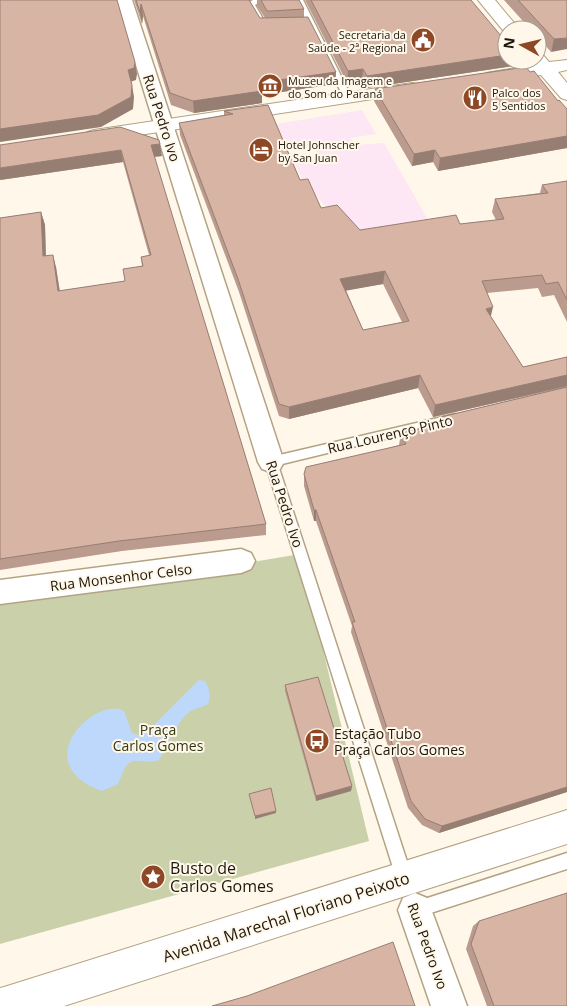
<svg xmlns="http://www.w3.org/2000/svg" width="567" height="1006" font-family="'Open Sans',sans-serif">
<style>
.education{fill:#fee7f4}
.green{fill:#cad0aa}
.water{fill:#bdd8fa}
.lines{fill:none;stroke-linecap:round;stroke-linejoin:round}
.lane-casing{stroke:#b4a383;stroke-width:3}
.street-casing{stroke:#b4a383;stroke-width:3}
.secondary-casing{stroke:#b4a383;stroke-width:2}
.lane{fill:#fff;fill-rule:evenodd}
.street{fill:#fff;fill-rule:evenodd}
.secondary{fill:#fff;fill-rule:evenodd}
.wall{fill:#ba9b8d;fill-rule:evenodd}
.shaded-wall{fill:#977e73}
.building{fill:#d8b4a4;stroke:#977e73;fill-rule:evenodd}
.labels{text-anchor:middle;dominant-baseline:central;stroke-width:4;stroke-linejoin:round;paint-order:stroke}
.far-poi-label{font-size:11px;fill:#1d170b;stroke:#fff8ea;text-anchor:start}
.street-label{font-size:14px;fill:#1d170b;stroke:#fff8ea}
.park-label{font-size:14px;fill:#343811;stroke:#fff8ea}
.poi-label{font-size:14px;fill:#1d170b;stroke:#fff8ea;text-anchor:start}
.near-poi-label{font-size:16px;fill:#1d170b;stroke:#fff8ea;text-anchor:start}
.near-street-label{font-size:16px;fill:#1d170b;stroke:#fff8ea}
</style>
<rect width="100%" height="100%" fill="#fff8ea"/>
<path class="education" d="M362,110l14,24 -26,4 5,7 29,-2 50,87 -75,13 -55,-60 -9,-19 23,-9 -5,-11 -26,4 -11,-24z"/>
<path class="green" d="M300,554l69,287 -369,103v-340z"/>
<path class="water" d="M199,680l6,1c5,8 6,15 3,23 -7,4 -13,4 -19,8 -12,9 -21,35 -30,48 -13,5 -26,-4 -32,5 -4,5 -6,13 -9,19l-16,7c-76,-27 -8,-95 22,-80l8,22 6,2 8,-2z"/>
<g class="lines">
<defs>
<path id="lane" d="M253,0h9l-7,5 8,14 -1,2h-6l-9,-17z
M295,0h8l49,98 -1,2 -7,-2z
M455,414l4,1 2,3 -2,3 -181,44 134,412 -2,6 -6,2 -6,-2 -2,-6 -131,-415 2,-3 4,-2z
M567,853v16l-152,49 -6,-2 -2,-6 2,-6 6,-2z"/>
<path id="street" d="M116,0h16l152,462 -4,7 -9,3 -9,-3 -4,-7z
M241,549l10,4 4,8 -4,8 -10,4 -241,31v-24z
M415,893l12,5 40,108h-36l-33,-96 5,-12z"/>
<path id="secondary" d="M478,0h17l25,30h-13l-1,4z
M537,54l6,1 6,7 18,-2v10l-9,2 9,11v17l-6,-2 -20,-23 -49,7 -6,-1 -3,-4 3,-4 6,-1 41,-7 -4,-5h8z
M412,83l6,1 3,4 -3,4 -324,50 -7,-2 -3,-4 3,-4 7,-2z
M567,810v34l-503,162h-64v-18l4,-1z"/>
</defs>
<use href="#lane" class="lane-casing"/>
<use href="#street" class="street-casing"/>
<use href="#secondary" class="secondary-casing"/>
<use href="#lane" class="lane"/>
<use href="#street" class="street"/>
<use href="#secondary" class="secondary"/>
</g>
<path class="wall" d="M134,0h117l-1,1 10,17h5l-8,-12v-6h42l5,9v8l32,55 -1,12 -73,11v8l-68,10 -23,-8 -28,-89 -1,8z
M305,0h166l36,60h7l-1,6 -147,22 -4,-7 -15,2z
M504,0h63l-16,52 -14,-16v-6h-6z
M530,72l28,29 9,8v39l-129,23 -5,-9 -21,4 -38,-65 1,-12z
M268,105l32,75 21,28 39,22 100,-6 36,-4 -4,-8 3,-13 45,-6 2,-8 25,-4v141l-13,-27 -12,2 -4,-9 -51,5 4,24 32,50 44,-10v30l-134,30 -15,-29 -129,31 -10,-3 -40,-124 -59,-157 -1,-12 45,-8v-4zM383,284l19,38 -39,8 -17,-40z
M120,127l42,29 -8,1 112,367v11l-144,16 -122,19v-352l41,-6 4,13 1,31 10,11 4,24 65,-10 17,-15 -1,-9 8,-2 -26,-93 -123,18z
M567,387v405l-128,41 -17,-8 -14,-17 -57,-176 1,-6 -36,-105h-2l-10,-35v-12l95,-29 2,-12 38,-9 2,-7z
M285,685l67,101 -1,5 -35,10 -31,-110z
M479,921l88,85h-80l-21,-57 7,-23z"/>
<path class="shaded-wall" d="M141,4l2,12 -1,8 -2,-12z
M567,38v11l-16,3 3,-13z
M507,55v5h7l-1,6 -147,22 1,-12z
M135,62l2,12 -1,6 -6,2 -2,-12z
M363,69l-1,12 -15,2 1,-12z
M336,72l-1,12 -73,11v8l-68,10 -1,-12 65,-18z
M132,85l2,12 -1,12 -32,18 -101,15v-13z
M567,136v12l-129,23 2,-13z
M160,144l2,12 -10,1 -1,-12z
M121,150l2,12 -123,18v-12z
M435,150l-2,12 -21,4 2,-12z
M41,212l4,13 1,43 -3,-12z
M53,255l3,12 5,36 -3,-12z
M385,271l-2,13 -44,8 1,-13z
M493,307l-3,13 -4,-11z
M420,375l-2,13 -129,31v-12z
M567,375v11l-134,31 2,-12z
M314,510h2v11h-2z
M352,786l-1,5 -35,10v-5z
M567,787v5l-128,41 3,-7z
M276,811v2l-21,6v-3z"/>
<path class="building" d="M0,0h117l18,62 -1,6 -6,2 4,15 -1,12 -33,18 -98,14z
M136,0h113l11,18 48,-1 28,55 -78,11 4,8 -69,10 -23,-8 -29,-89 -1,8z
M261,0h38l5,9 -33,2h-4z
M311,0h160l36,43v12l-140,21 -4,-7 -15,2z
M518,0h49v38l-13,1z
M526,67l4,5 4,-1 24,30 1,-1 8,9v27l-127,22 -5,-8 -21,4 -39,-65z
M268,105l32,75 8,-1 13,29 16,-3 23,25 96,-15 4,9 44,-5 -9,-20 53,-6 -6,-8 25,-4v119l-9,-18 -12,2 -4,-9 -60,6 11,26 -7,2 37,58 44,-10v18l-132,30 -15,-30 -131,32 -10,-3 -41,-125 -59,-156 54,-9 -9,-3zM385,271l24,50 -46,9 -23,-51z
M120,127l39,13 1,4 -9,1 115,379 -147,17 -119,18v-341l41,-6 2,44 10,-1 5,36 67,-10 -2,-12 20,-3 -2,-9 10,-2 -30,-105 -121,18v-23z
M567,387v400l-125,39 -17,-7 -14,-18 -59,-179h3l-39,-112h-2l-10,-36 2,-7 100,-23 -5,-11 43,-10 -3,-6z
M318,677l34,109 -36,10 -31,-111z
M271,788l5,23 -21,5 -6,-22z
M567,893v113h-73l-23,-62 8,-23z
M393,942l22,64h-203l35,-10z"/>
<defs>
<symbol id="civic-disc" viewBox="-11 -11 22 22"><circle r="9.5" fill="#8f4825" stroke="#fff8ea"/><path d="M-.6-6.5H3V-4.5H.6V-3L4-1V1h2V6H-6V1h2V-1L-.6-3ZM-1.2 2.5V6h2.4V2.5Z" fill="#fff"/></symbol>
<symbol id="museum-disc" viewBox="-11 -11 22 22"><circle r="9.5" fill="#8f4825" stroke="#fff8ea"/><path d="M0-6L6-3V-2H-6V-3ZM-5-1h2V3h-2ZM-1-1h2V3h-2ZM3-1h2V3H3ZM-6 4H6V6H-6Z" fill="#fff"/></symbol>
<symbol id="restaurant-disc" viewBox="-11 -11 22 22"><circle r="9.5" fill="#8f4825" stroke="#fff8ea"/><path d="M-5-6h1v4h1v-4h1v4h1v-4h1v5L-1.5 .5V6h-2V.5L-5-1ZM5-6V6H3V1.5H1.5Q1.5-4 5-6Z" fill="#fff"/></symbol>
<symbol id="hotel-disc" viewBox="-11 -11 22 22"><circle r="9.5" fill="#8f4825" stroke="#fff8ea"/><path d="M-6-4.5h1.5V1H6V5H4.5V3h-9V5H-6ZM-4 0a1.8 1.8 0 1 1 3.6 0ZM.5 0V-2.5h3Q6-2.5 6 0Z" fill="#fff"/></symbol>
<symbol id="bus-disc" viewBox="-11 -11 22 22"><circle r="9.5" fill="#8f4825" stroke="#fff8ea"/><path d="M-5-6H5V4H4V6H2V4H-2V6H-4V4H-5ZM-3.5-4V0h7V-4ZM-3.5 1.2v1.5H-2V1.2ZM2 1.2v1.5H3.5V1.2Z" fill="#fff"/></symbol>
<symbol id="sight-disc" viewBox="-11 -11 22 22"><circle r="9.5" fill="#8f4825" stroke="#fff8ea"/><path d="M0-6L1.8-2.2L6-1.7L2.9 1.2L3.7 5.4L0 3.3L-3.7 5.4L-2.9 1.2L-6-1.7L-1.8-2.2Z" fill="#fff"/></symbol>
</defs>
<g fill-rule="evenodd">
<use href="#civic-disc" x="409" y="26" width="28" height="28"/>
<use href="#museum-disc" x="256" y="72" width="28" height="28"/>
<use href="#restaurant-disc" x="461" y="84" width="28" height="28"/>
<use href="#hotel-disc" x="247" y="136" width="28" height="28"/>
<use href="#bus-disc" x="303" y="727" width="28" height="28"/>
<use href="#sight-disc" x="139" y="863" width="28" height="28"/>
</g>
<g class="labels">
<g class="far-poi-label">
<text x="406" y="34" text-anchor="end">Secretaria da<tspan x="406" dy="13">Saúde - 2ª Regional</tspan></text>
<text x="288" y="80">Museu da Imagem e<tspan x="288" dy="13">do Som do Paraná</tspan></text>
<text x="492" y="92">Palco dos<tspan x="492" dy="13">5 Sentidos</tspan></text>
<text x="278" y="144">Hotel Johnscher<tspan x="278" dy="13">by San Juan</tspan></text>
</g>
<g class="street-label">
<text transform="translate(162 118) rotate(72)">Rua Pedro Ivo</text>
<text transform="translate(390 434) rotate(-13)">Rua Lourenço Pinto</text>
<text transform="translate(285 504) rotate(72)">Rua Pedro Ivo</text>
<text transform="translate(121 577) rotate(-7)">Rua Monsenhor Celso</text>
<text transform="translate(428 946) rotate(70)">Rua Pedro Ivo</text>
</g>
<g class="park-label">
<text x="158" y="729">Praça<tspan x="158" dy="16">Carlos Gomes</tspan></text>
</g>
<g class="poi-label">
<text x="334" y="733">Estação Tubo<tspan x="334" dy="16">Praça Carlos Gomes</tspan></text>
</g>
<g class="near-poi-label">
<text x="170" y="868">Busto de<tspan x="170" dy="18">Carlos Gomes</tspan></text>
</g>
<g class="near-street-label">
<text transform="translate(286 917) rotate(-18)">Avenida Marechal Floriano Peixoto</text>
</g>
</g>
<g transform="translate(522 45) rotate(278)"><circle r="24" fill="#fff8ea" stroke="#a59e91"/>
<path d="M0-4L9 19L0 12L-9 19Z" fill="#8f4825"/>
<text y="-8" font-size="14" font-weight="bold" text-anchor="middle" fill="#1d170b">N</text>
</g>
</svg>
